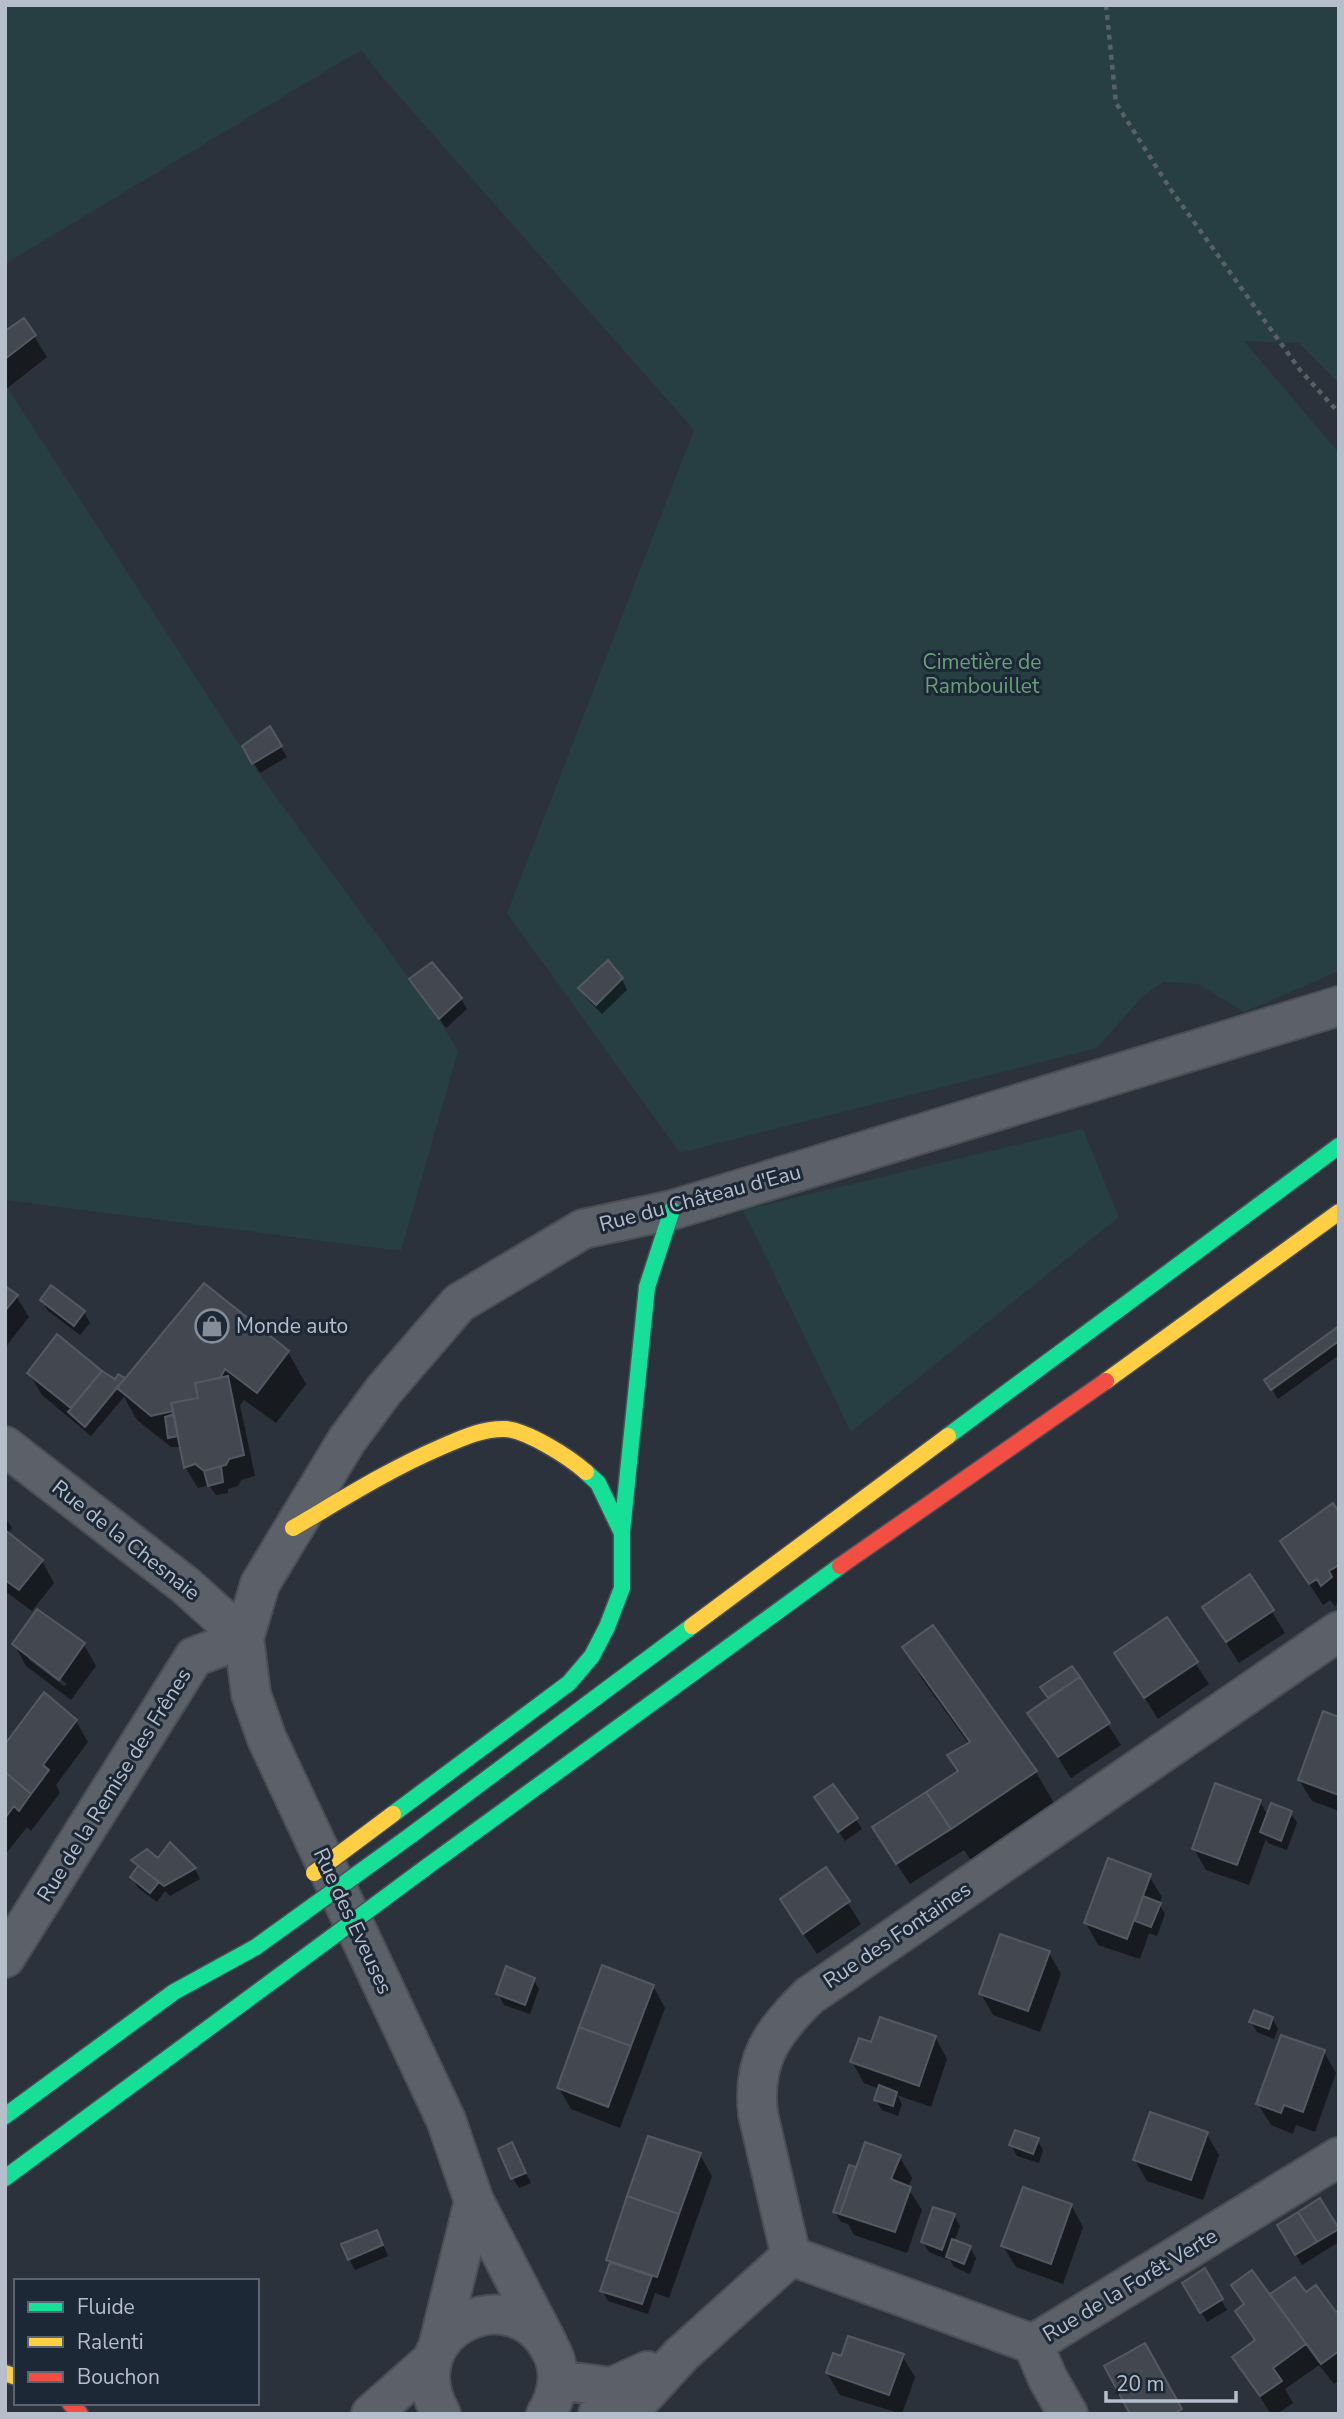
<svg xmlns="http://www.w3.org/2000/svg" width="1344" height="2419" font-family="'Nunito Sans',sans-serif">
<style>
.green{fill:#273e42}
.shadow{fill:#0007;fill-rule:evenodd}
.building{fill:#434850;stroke:#535963;stroke-width:2}
.lines{fill:none;stroke-linecap:round;stroke-linejoin:round}
.street-casing{stroke:#4a4e55;stroke-width:42}
.fast-casing{stroke:#494e58;stroke-width:19}
.slow-casing{stroke:#494e58;stroke-width:19}
.jam-casing{stroke:#494e58;stroke-width:19}
.path{stroke:#596066;stroke-width:4.5;stroke-dasharray:5 5;stroke-linecap:butt}
.street{stroke:#5c6169;stroke-width:38}
.fast{stroke:#16e098;stroke-width:16}
.slow{stroke:#ffcf43;stroke-width:16}
.jam{stroke:#f24e42;stroke-width:16}
.fast-bridge-casing{stroke:#494e58;stroke-width:19;stroke-linecap:butt}
.slow-bridge-casing{stroke:#494e58;stroke-width:19;stroke-linecap:butt}
.fast-bridge{stroke:#16e098;stroke-width:16}
.slow-bridge{stroke:#ffcf43;stroke-width:16}
.labels{text-anchor:middle;dominant-baseline:central;stroke-width:6;stroke-linejoin:round;paint-order:stroke}
.park-label{font-size:21px;fill:#6b9f77;stroke:#1d2837}
.street-label{font-size:21px;fill:#b6becc;stroke:#1d2837}
.poi-label{font-size:21px;fill:#b6becc;stroke:#1d2837;text-anchor:start}
</style>
<rect width="100%" height="100%" fill="#2b323b"/>
<path class="green" d="M5,5h1334v378l-40,-40 -55,-2 95,112v518l-95,41 -46,-28 -34,-2 -21,14 -46,52 -417,105 -173,-240 187,-483 -311,-352 -22,-28 -356,214z
M5,384l247,380 187,255 19,32 -57,200 -396,-51z
M1083,1129l36,88 -268,215 -108,-222z"/>
<path class="shadow" d="M24,320l23,37 -42,33v-57z
M269,729l18,28 -27,16 -16,-26z
M622,979l5,11 -25,24 -16,-16 -6,-10z
M411,980l50,19 6,10 -21,19z
M5,1288l11,8 13,21 -24,31z
M42,1300l42,12 6,11 -10,12 -32,-24z
M1339,1328v27l-61,44 -11,-18z
M57,1337l58,44 173,-29 18,32 -30,39 -32,-23 -4,5 15,71 -14,4 -3,6 -10,3v4l-12,2 -7,-10 -11,3 -13,-21 -4,-20h-10l-34,-27 -13,-23 -33,39 -49,-41 -13,-22z
M1339,1515v87l-4,4 -5,-6 -7,5 -41,-63z
M5,1517l7,11 -5,6 35,27 12,22 -22,28 -27,-20z
M1250,1577l35,56 -46,30 -35,-56z
M38,1611l46,34 12,21 -25,34 -45,-34 -12,-22zM29,1655l38,29 -3,2 -35,-26z
M1166,1619l43,65 -51,35 -42,-66z
M933,1628l103,144 18,31 -83,57 -7,-10 -54,34 -23,-35 72,-77 -10,-16 20,-12 -47,-65 -18,-32z
M1071,1668l50,77 -50,33 -41,-65 20,-13 -8,-13z
M1339,1719v92l-27,-10 -13,-21z
M76,1721l12,21 -32,43 4,8 -29,38 -4,-4 -22,28v-109z
M833,1786l29,43 -17,12 -22,-33z
M1260,1802l8,14 23,-3 6,10 -10,27 -19,-7 -2,-4 -17,46 -43,-15 -12,-21z
M133,1860h25l37,9 5,10 -30,17 -5,-5 -8,11 -19,-14 -6,-11 6,-8z
M826,1869l35,55 -44,30 -23,-34z
M1149,1876l13,21 -3,7 6,10 -8,22 -8,-3 -9,26 -42,-14 -12,-22z
M1049,1953l12,21 -21,58 -47,-17 -12,-21z
M533,1979l6,10 -9,25 -26,-9 -6,-11z
M653,1986l12,22 -45,120 -49,-19 -12,-21z
M1272,2018l6,11 -4,10 -17,-7 -6,-10z
M935,2037l12,22 -16,48 -34,-12 5,9 -4,12 -16,-6 -6,-10 4,-11 -16,-6 -12,-21 20,-18z
M1324,2052l12,21 -21,59 -19,-7 -3,9 -22,-9 -13,-21z
M1206,2133l13,22 -16,45 -56,-19 -12,-21z
M1037,2140l6,10 -4,13 -22,-7 -6,-11z
M517,2155l14,28 -12,5 -6,-10z
M700,2155l12,21 -43,122 -14,-5 -7,21 -40,-13 -6,-11 8,-25 -3,-5z
M899,2156l13,22 -4,10 14,22 -15,43 -53,-18 -6,-11 -7,-2 -6,-10 20,-43 1,3z
M1320,2201l19,31v10l-37,23 -23,-40z
M1071,2205l12,22 -20,57 -47,-17 -13,-21z
M954,2216l6,10 -6,16 16,6 6,10 -6,16 -16,-7 -5,-9 -1,2 -19,-8 -6,-10z
M382,2242l6,14 -33,14 -6,-11z
M1204,2270l23,40 -20,12 -23,-39z
M1295,2279l11,15 29,21 4,-3v69l-5,3 -15,-19 -34,24 8,14 -16,11h-6l-36,-56 21,-16 -19,-30 8,-7 -12,-19 37,11z
M902,2356l13,21 -13,37 -62,-19 -13,-22 16,-15z"/>
<path class="building" d="M24,318l12,17 -31,24v-28z
M270,726l12,20 -30,18 -10,-18z
M608,960l15,18 -27,27 -18,-17z
M432,962l30,36 -23,21 -30,-40z
M204,1283l85,68 -32,42 -32,-24 -5,9 -25,5 3,15 -27,5 2,8 -22,5 -34,-28z
M51,1285l34,26 -11,15 -34,-26z
M5,1286l13,9 -13,16z
M1339,1326v15l-68,49 -7,-10z
M57,1334l45,37 -31,37 -44,-35z
M102,1371l13,8 3,-5 7,4 -40,49 -17,-15z
M228,1376l16,79 -15,4 -3,6 -22,6 -9,-7 -11,4 -13,-65 27,-5 -3,-15z
M174,1414l4,22 -10,2 -3,-21z
M221,1466l2,16 -15,4 -4,-15z
M1333,1503l6,9v53l-10,6 3,6 -11,9 -4,-7 -8,5 -29,-43z
M5,1530l38,30 -24,30 -14,-10z
M1250,1574l24,36 -48,32 -24,-35z
M37,1609l48,34 -26,37 -47,-36z
M1167,1617l31,45 -54,36 -30,-45z
M933,1625l104,146 -86,58 -25,-37 32,-21 -11,-16 23,-13 -68,-95z
M1072,1666l8,11 -32,21 -8,-11z
M1080,1677l30,46 -52,34 -31,-44z
M44,1692l33,28 -34,45 6,5 -18,24 -26,-22v-28z
M1323,1711l16,6v78l-41,-15z
M5,1772l26,22 -12,17 -5,-5 -9,12z
M1215,1783l46,17 -24,65 -45,-16z
M833,1784l25,34 -20,14 -24,-35z
M926,1792l25,37 -55,35 -24,-37z
M1271,1803l21,8 -11,30 -21,-9z
M170,1842l26,26 -32,18 -33,-26 16,-11 11,9z
M1108,1858l43,16 -24,65 -43,-16z
M138,1866l21,16 -9,11 -20,-16z
M826,1867l24,34 -47,33 -23,-35z
M1143,1896l18,7 -10,24 -16,-6z
M1000,1934l50,17 -22,60 -49,-17z
M602,1965l52,20 -23,61 -52,-19z
M506,1966l29,12 -10,27 -29,-11z
M1254,2010l19,7 -4,12 -20,-7z
M880,2017l56,19 -17,50 -69,-24 9,-24 12,4z
M579,2027l52,19 -23,61 -51,-19z
M1281,2035l44,15 -22,62 -19,-7 -3,8 -25,-9z
M879,2085l18,7 -4,14 -19,-6z
M1150,2112l58,20 -17,48 -58,-20z
M1015,2130l24,8 -6,16 -24,-9z
M648,2136l53,17 -22,61 -52,-18z
M512,2142l14,31 -15,6 -13,-30z
M865,2142l36,13 -10,24 20,8 -16,45 -55,-18z
M849,2165l7,2 -16,47 -7,-2z
M1023,2187l49,17 -21,60 -50,-18z
M627,2196l52,18 -22,63 -51,-17z
M1320,2198l19,31 -22,13 -19,-30z
M933,2207l22,7 -13,36 -21,-8z
M1298,2212l19,30 -22,13 -18,-30z
M377,2230l6,15 -35,15 -7,-16z
M952,2239l19,7 -7,18 -18,-7z
M610,2262l42,14 -10,28 -42,-13z
M1205,2268l18,31 -23,14 -18,-30z
M1252,2270l54,74 -33,24 9,13 -22,15 -28,-39 23,-17 -20,-29 9,-7 -13,-19z
M1295,2277l11,15 10,-7 20,27 3,-2v41l-18,13 -51,-70z
M848,2336l56,18 -15,41 -63,-22 7,-20 8,3z
M1145,2343l37,66 -8,5h-44l-26,-48z"/>
<g class="lines">
<defs>
<path id="street" d="M5,1446l180,139 59,53
M5,1958l189,-301 50,-19
M791,2256l-33,-142c-6,-54 14,-82 51,-118l530,-365
M791,2256l242,88 306,-187
M439,2343l35,-142
M548,2344l-74,-143 -28,-81 -179,-381 -16,-45 -7,-56 16,-54 87,-144 37,-50 75,-87 124,-74 89,-19 667,-204
M1033,2344l15,35 20,35
M558,2380l54,7 35,-16
M371,2414l60,-53
M441,2414c-48,-85 77,-143 113,-57 7,18 3,40 -8,57
M598,2414l40,-12 43,-47 110,-99"/>
<path id="fast" d="M948,1436l391,-290
M622,1531l25,-244 25,-77
M393,1814l176,-131 23,-27 15,-29 15,-39v-55l-24,-50 -12,-11
M410,1836l282,-210
M428,1866l412,-300
M5,2116l169,-124 82,-45
M5,2178l273,-201"/>
<path id="slow" d="M1106,1381l233,-169
M293,1528c48,-28 95,-58 146,-80 21,-9 43,-20 67,-19 22,2 63,28 80,43
M692,1626l256,-190
M5,2373l11,4"/>
<path id="jam" d="M840,1566l266,-185
M70,2403l10,11"/>
</defs>
<use href="#street" class="street-casing"/>
<use href="#fast" class="fast-casing"/>
<use href="#slow" class="slow-casing"/>
<use href="#jam" class="jam-casing"/>
<path class="path" d="M1106,5l10,98 53,84 131,183 39,43"/>
<use href="#street" class="street"/>
<use href="#fast" class="fast"/>
<use href="#slow" class="slow"/>
<use href="#jam" class="jam"/>
<defs>
<path id="fast-bridge" d="M256,1947l154,-111
M278,1977l150,-111"/>
<path id="slow-bridge" d="M314,1873l79,-59"/>
</defs>
<use href="#fast-bridge" class="fast-bridge-casing"/>
<use href="#slow-bridge" class="slow-bridge-casing"/>
<use href="#fast-bridge" class="fast-bridge"/>
<use href="#slow-bridge" class="slow-bridge"/>
</g>
<defs>
<symbol id="shop-ring" viewBox="-11 -11 22 22"><circle r="9.5" fill="#1d2837" stroke="#858d99" stroke-width="1.5"/><path d="M-5-2.5h2.3a2.7 3.5 0 0 1 5.4 0H5L5.5 6h-11ZM-1.5-2.5h3a1.5 2.3 0 0 0-3 0Z" fill="#858d99"/></symbol>
</defs>
<g fill-rule="evenodd">
<use href="#shop-ring" x="193" y="1307" width="38" height="38"/>
</g>
<g class="labels">
<g class="park-label">
<text x="982" y="662">Cimetière de<tspan x="982" dy="24">Rambouillet</tspan></text>
</g>
<g class="street-label">
<text transform="translate(700 1198) rotate(-15)">Rue du Château d'Eau</text>
<text transform="translate(126 1540) rotate(38)">Rue de la Chesnaie</text>
<text transform="translate(114 1785) rotate(-58)">Rue de la Remise des Frênes</text>
<text transform="translate(353 1921) rotate(65)">Rue des Eveuses</text>
<text transform="translate(897 1935) rotate(-34)">Rue des Fontaines</text>
<text transform="translate(1130 2285) rotate(-31)">Rue de la Forêt Verte</text>
</g>
<g class="poi-label">
<text x="236" y="1326">Monde auto</text>
</g>
</g>
<rect width="1344" height="2419" fill="none" stroke="#b6becc" stroke-width="14"/>
<rect x="14" y="2279" width="245" height="126" fill="#1d2837" stroke="#5a6473" stroke-width="2"/>
<rect x="28" y="2302" width="35" height="10" fill="#16e098" stroke="#5a6473" stroke-width="2"/>
<text x="77" y="2314" font-size="21" fill="#b6becc">Fluide</text>
<rect x="28" y="2337" width="35" height="10" fill="#ffcf43" stroke="#5a6473" stroke-width="2"/>
<text x="77" y="2349" font-size="21" fill="#b6becc">Ralenti</text>
<rect x="28" y="2372" width="35" height="10" fill="#f24e42" stroke="#5a6473" stroke-width="2"/>
<text x="77" y="2384" font-size="21" fill="#b6becc">Bouchon</text>
<path d="M1106 2391v10h130v-10" fill="none" stroke="#b6becc" stroke-width="3.5"/>
<text x="1116" y="2391" font-size="21" fill="#b6becc" stroke="#1d2837" stroke-width="5" paint-order="stroke">20 m</text>
</svg>
